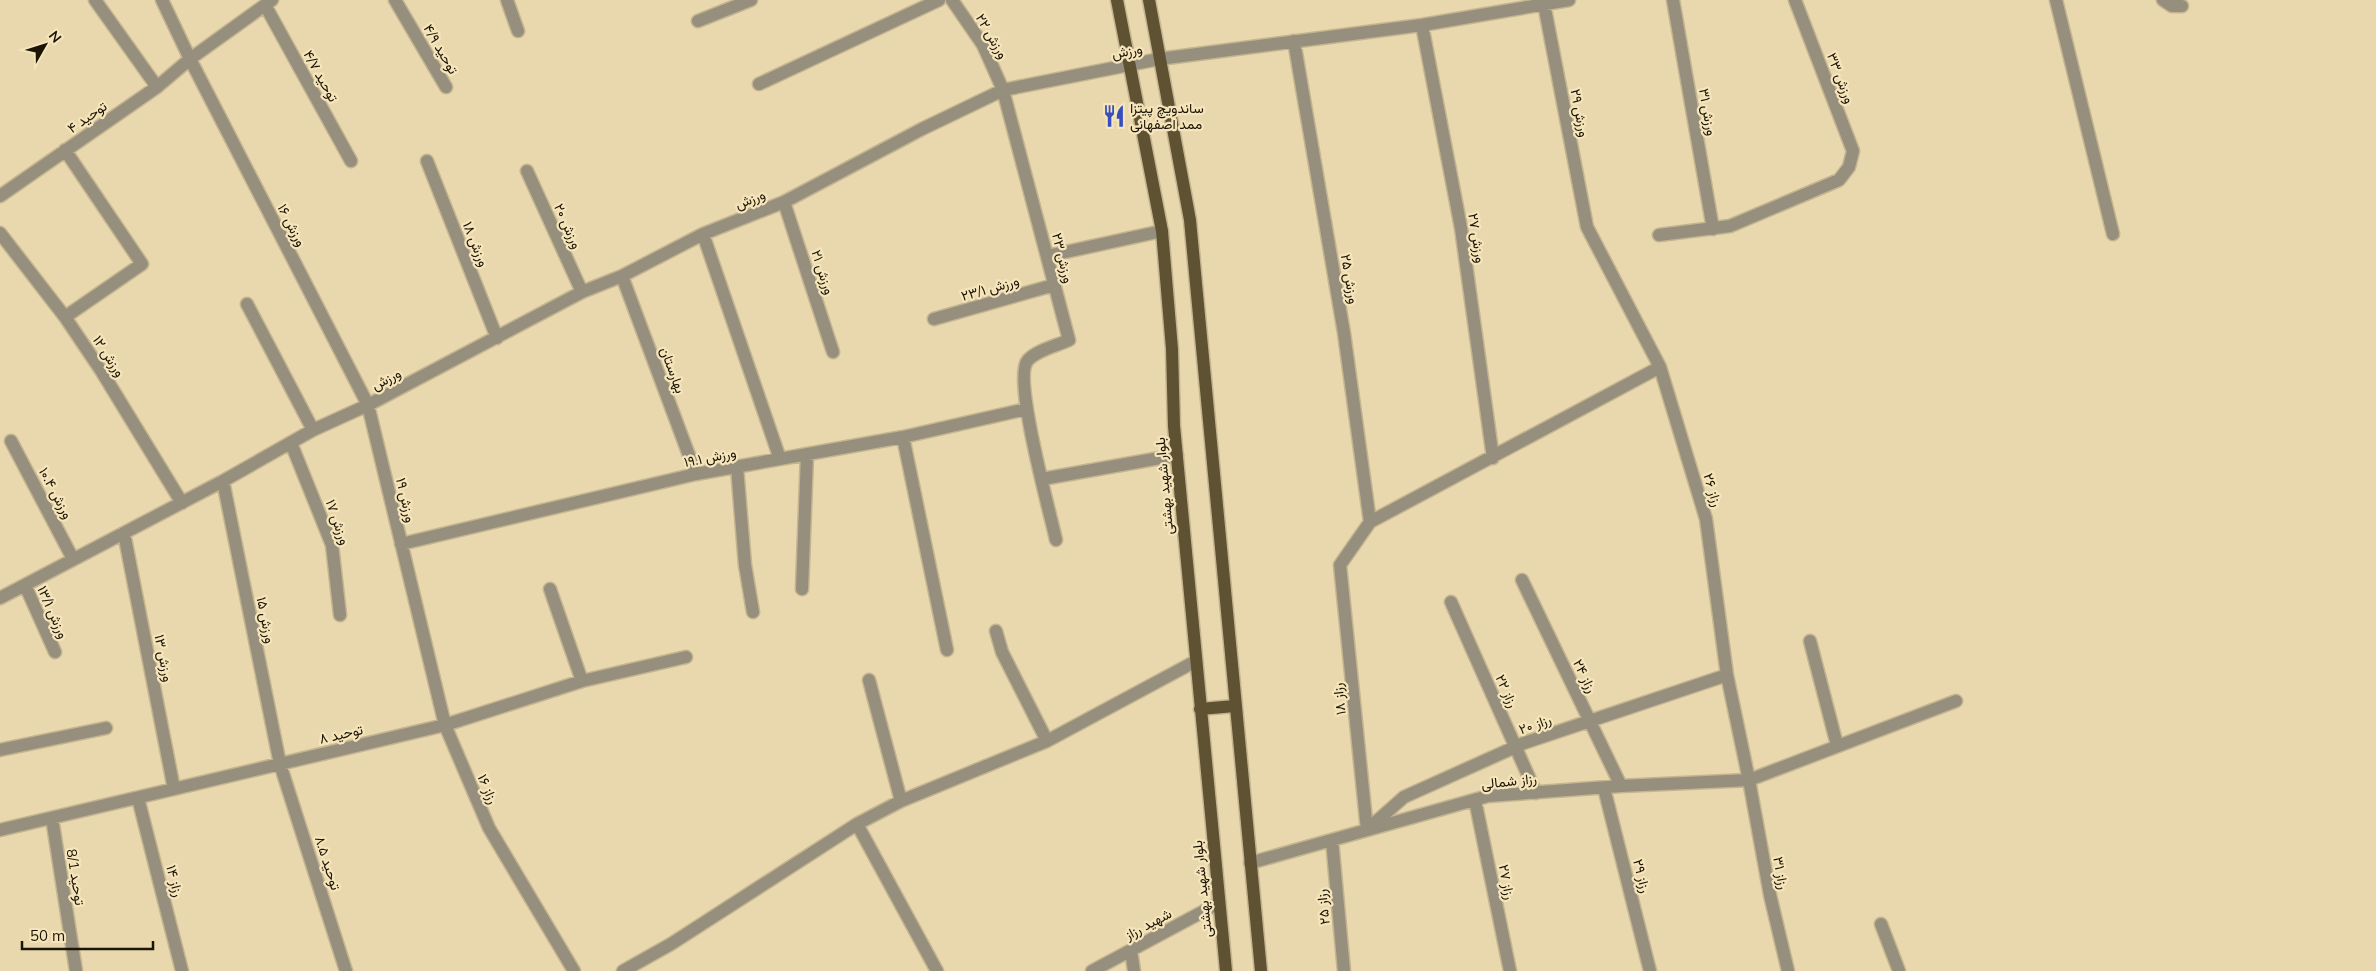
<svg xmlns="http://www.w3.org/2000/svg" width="2376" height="971" font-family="Mulish,Vazirmatn,sans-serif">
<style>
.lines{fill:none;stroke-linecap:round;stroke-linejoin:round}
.minor-casing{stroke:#c4b590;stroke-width:15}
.major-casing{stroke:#c4b590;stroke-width:15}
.minor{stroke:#968f7e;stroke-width:12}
.major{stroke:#5f5233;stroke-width:12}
.labels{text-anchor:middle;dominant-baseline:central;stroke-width:4.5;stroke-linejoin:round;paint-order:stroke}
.street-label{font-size:14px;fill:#1b1506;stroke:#f6e5bb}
.poi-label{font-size:14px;fill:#1b1506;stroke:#f6e5bb;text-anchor:start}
</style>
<rect width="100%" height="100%" fill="#e9d8ae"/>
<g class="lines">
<defs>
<path id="minor" d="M95,0l62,87
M162,0l28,59 178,346 77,320 44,103 85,143
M395,0l51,87
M507,0l11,31
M952,0l31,45 20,45 66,250c-13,6 -32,10 -41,20 -16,17 22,152 28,180
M1673,0l40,229
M2056,0l57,234
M2163,0l9,6h10
M1544,4l43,223 73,140 46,152 21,156 22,105 21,115 18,76
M265,5l86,156
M698,21l53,-21
M1422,25l39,203 32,230
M1294,41l50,292 26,189
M759,84l180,-84
M65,150l77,114 -77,53
M427,161l70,177
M527,171l55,121
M0,196l157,-109 33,-28 82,-59
M784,202l49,150
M0,233l65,84 37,55 80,131
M703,234l77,225
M1659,235l71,-9 109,-46 10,-13 4,-16 -58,-151
M1047,256l115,-25
M622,276l74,198
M247,304l66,126
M934,319l120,-34
M903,437l44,213
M11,441l62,118
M291,443l41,102 8,70
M737,467l8,98 8,47
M1042,479l135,-24
M223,481l57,283 66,207
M124,533l50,256
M401,544l295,-70 207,-37 123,-28
M1522,580l99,206
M25,585l30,67
M550,589l32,92
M802,589l5,-134
M0,598l223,-117 90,-51 55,-25 214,-113 40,-16 81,-42 81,-32 138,-73 81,-39 156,-31 263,-34 147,-25
M1451,602l85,191
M996,631l6,21 45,89
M1810,641l27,104
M869,680l32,121
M0,750l106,-22
M1604,788l46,183
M138,798l44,173
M1475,800l35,171
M52,818l24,153
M857,824l80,147
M1369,828l35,-31 120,-54 203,-68
M0,830l445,-105 137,-44 104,-24
M1367,830l-27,-265 30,-43 290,-155
M1332,840l12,131
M1250,863l238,-67 133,-10 128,-6 207,-79
M1881,924l18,47
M1131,950l3,21
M623,971l48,-27 186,-120 44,-23 146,-60 149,-80
M1092,971l127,-68"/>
<path id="major" d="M1117,0l45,231 10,118 2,77 52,545
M1149,0l41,220 71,751
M1200,709l35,-3"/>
</defs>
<use href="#minor" class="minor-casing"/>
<use href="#major" class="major-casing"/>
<use href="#minor" class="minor"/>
<use href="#major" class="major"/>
</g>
<defs>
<symbol id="restaurant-bare" viewBox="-9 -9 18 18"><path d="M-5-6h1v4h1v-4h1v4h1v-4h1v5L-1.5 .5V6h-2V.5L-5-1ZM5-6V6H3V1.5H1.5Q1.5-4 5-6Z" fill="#354fc0" stroke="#f6e5bb" stroke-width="2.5" paint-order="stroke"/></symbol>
</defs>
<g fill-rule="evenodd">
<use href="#restaurant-bare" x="1098" y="100" width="32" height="32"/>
</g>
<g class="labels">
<g class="street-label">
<text transform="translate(992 36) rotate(60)">ورزش ۲۲</text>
<text transform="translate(441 49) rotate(60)">توحید ۴/۹</text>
<text transform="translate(1127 51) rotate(-11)">ورزش</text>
<text transform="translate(321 76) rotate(61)">توحید ۴/۷</text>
<text transform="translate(1841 78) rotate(69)">ورزش ۳۳</text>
<text transform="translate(1708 112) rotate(80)">ورزش ۳۱</text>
<text transform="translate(1580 113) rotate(79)">ورزش ۲۹</text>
<text transform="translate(87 117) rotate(-35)">توحید ۴</text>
<text transform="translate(750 199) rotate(-22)">ورزش</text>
<text transform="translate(292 225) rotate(63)">ورزش ۱۶</text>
<text transform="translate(568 226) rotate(66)">ورزش ۲۰</text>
<text transform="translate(1477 238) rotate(81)">ورزش ۲۷</text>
<text transform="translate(476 244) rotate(68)">ورزش ۱۸</text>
<text transform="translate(1063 258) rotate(76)">ورزش ۲۳</text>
<text transform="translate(823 272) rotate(72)">ورزش ۲۱</text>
<text transform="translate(1350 279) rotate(80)">ورزش ۲۵</text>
<text transform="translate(990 288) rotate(-16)">ورزش ۲۳/۱</text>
<text transform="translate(109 356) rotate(57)">ورزش ۱۲</text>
<text transform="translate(673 370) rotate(70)">بهارستان</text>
<text transform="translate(386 379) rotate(-28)">ورزش</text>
<text transform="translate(710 457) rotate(-11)">ورزش ۱۹.۱</text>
<text transform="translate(1164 486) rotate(-95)">بلوار شهید بهشتی</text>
<text transform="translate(1713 490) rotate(73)">رزاز ۲۶</text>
<text transform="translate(56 493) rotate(62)">ورزش ۱۰.۴</text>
<text transform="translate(406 500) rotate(77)">ورزش ۱۹</text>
<text transform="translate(338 522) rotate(71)">ورزش ۱۷</text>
<text transform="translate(53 612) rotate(66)">ورزش ۱۳/۱</text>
<text transform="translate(266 620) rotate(79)">ورزش ۱۵</text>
<text transform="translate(164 658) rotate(79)">ورزش ۱۳</text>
<text transform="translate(1585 676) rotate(64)">رزاز ۲۴</text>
<text transform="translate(1507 691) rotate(66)">رزاز ۲۲</text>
<text transform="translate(1339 699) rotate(-96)">رزاز ۱۸</text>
<text transform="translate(1535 724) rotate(-20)">رزاز ۲۰</text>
<text transform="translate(341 734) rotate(-13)">توحید ۸</text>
<text transform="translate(1509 781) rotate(-6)">رزاز شمالی</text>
<text transform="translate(488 789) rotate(67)">رزاز ۱۶</text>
<text transform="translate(328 863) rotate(72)">توحید ۸.۵</text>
<text transform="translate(1781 873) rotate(80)">رزاز ۳۱</text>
<text transform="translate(1642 876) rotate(76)">رزاز ۲۹</text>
<text transform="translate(76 877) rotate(81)">توحید 8/1</text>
<text transform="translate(175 881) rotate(76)">رزاز ۱۴</text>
<text transform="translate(1507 882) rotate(79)">رزاز ۲۷</text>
<text transform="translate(1202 889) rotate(-96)">بلوار شهید بهشتی</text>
<text transform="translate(1323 907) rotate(-96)">رزاز ۲۵</text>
<text transform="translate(1148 924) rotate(-28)">شهید رزاز</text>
</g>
<g class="poi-label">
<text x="1130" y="108">ساندویچ پیتزا<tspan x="1130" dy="16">ممد اصفهانی</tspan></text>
</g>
</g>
<g transform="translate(45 45) rotate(51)" stroke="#f6e5bb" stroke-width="4" paint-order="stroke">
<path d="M0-4L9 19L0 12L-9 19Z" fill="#1b1506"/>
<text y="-8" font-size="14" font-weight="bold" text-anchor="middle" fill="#1b1506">N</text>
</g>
<path d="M22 941v8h131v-8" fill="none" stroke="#1b1506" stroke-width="2.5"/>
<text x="30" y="941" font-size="15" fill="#1b1506" stroke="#f6e5bb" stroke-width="4" paint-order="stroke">50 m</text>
</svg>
